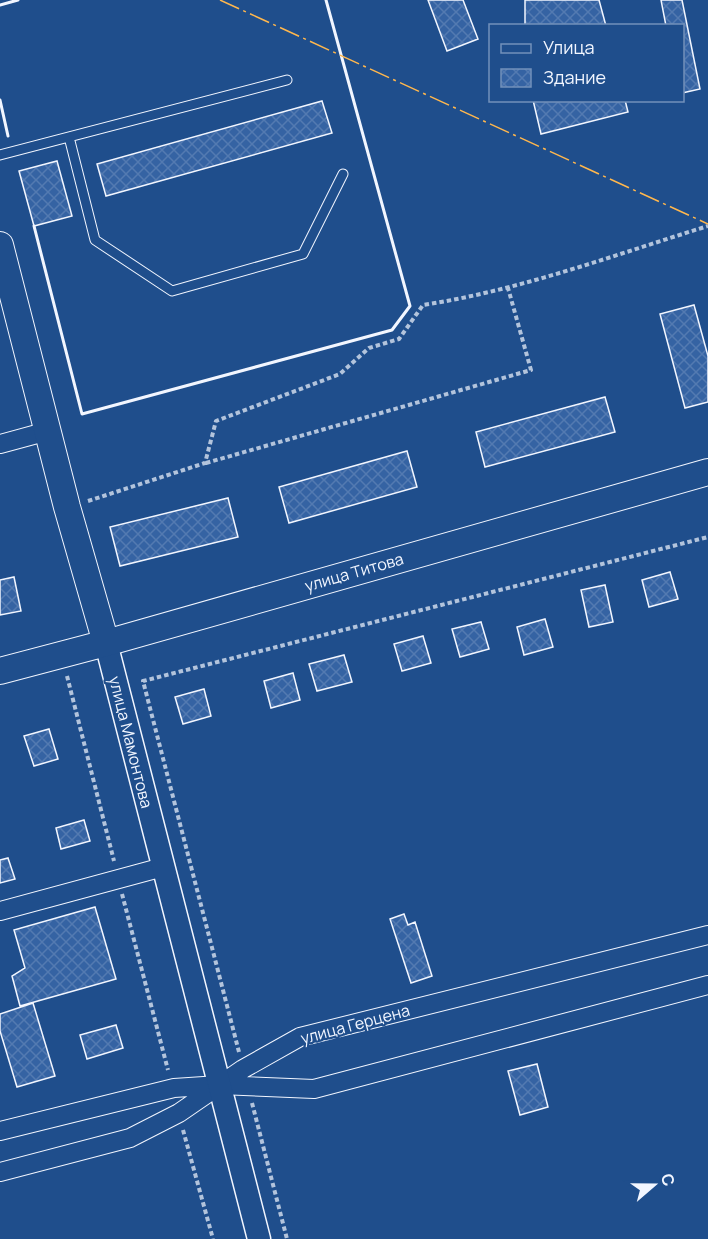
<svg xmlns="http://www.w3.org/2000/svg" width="708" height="1239" font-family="Manrope,sans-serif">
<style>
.building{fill:url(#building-cross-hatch);stroke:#f2f6ff;stroke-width:1.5}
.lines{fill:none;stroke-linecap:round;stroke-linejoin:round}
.service-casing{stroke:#f2f6ff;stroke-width:11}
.minor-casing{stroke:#f2f6ff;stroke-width:20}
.tertiary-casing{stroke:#f2f6ff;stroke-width:25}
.secondary-casing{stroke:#f2f6ff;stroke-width:28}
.path{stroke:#b3c4dc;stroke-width:4;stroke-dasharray:4.5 3;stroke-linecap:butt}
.service{stroke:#1f4e8c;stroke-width:9}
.minor{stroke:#1f4e8c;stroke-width:18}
.tertiary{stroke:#1f4e8c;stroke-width:22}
.secondary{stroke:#1f4e8c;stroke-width:26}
.wall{stroke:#f2f6ff;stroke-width:3}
.power{stroke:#ffb74d;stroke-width:1.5;stroke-dasharray:21 4.5 3 4.5;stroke-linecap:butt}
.labels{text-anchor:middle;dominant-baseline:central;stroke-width:4.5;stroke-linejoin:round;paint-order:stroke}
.street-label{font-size:16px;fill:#f2f6ff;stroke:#1f4e8c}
</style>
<defs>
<pattern id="building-cross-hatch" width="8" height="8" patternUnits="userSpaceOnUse" patternTransform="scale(1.5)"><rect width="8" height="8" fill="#3563a3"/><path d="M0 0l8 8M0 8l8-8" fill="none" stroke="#537ab1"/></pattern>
</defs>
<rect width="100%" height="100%" fill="#1f4e8c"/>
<path class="building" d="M428,0h35l15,39 -31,12z
M525,0h74l7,26h-81z
M661,0h21l18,89 -18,4v-67h-16z
M533,100h92l3,12 -87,22z
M322,101l10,32 -226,63 -9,-32z
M57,161l15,55 -38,10 -15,-55z
M694,305l14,51v46l-23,6 -25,-94z
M605,397l10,35 -130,35 -9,-35z
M407,451l10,36 -128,36 -10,-36z
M228,498l10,39 -118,29 -10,-39z
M670,572l8,27 -29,8 -7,-27z
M14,577l7,34 -21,4v-35z
M605,585l8,37 -24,5 -8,-37z
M545,619l8,28 -29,8 -7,-28z
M481,622l8,27 -29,8 -8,-28z
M423,636l8,27 -29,8 -8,-27z
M344,655l8,27 -35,9 -8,-27z
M293,673l7,27 -29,8 -7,-27z
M204,689l7,27 -28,8 -8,-27z
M49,729l9,30 -24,7 -10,-30z
M84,820l6,21 -29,8 -5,-21z
M8,858l7,21 -15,4v-23z
M95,907l21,72 -96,27 -8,-30 13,-8 -11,-38z
M404,914l4,11 7,-3 17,54 -21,7 -21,-64z
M33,1003l22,73 -38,11 -17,-56v-17z
M116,1025l7,23 -36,11 -7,-24z
M537,1064l11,43 -28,8 -12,-44z"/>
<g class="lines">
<defs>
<path id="service" d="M69,137l26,103 77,51 131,-37 40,-80
M0,155l287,-75"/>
<path id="minor" d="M0,444l48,-13
M0,911l163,-44
M0,1131l174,-43 45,-3 95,4 394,-104
M0,1172l130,-34 49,-25 64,-44 57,-32 408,-102"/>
<path id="tertiary" d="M106,643l153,596"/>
<path id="secondary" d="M0,245l67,262 39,136
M0,671l106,-28 602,-171"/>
</defs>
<use href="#service" class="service-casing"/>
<use href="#minor" class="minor-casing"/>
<use href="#tertiary" class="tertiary-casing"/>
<use href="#secondary" class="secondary-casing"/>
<path class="path" d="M206,463l325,-93 -23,-82
M88,501l117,-38 11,-42 124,-47 29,-26 30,-9 24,-34c98,-15 191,-50 285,-79
M67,676l47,185
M122,894l46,176
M239,1052l-96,-371 565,-144
M252,1103l35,136
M183,1130l30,109"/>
<use href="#service" class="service"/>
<use href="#minor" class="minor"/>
<use href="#tertiary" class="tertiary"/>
<use href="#secondary" class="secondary"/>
<path class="wall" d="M0,5l18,-5
M0,100l8,36
M34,226l48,188 310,-84 18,-24 -84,-306"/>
<path class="power" d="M220,0l488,224"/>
</g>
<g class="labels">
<g class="street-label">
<text transform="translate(354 572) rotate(-16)">улица Титова</text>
<text transform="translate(131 742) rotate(76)">улица Мамонтова</text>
<text transform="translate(355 1024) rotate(-15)">улица Герцена</text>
</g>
</g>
<rect x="489" y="24" width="195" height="78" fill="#1f4e8c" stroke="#7391ba" stroke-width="1.5"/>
<rect x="501" y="44" width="30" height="9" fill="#1f4e8c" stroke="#7391ba" stroke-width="1.5"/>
<text x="543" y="54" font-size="18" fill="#f2f6ff">Улица</text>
<rect x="501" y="69" width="30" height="18" fill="url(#building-cross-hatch)" stroke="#7391ba" stroke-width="1.5"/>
<text x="543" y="84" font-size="18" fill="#f2f6ff">Здание</text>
<g transform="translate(654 1185) rotate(70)" stroke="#1f4e8c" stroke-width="4.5" paint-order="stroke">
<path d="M0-4.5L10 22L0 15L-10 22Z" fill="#f2f6ff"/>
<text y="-9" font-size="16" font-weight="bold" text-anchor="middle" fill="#f2f6ff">С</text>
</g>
</svg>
